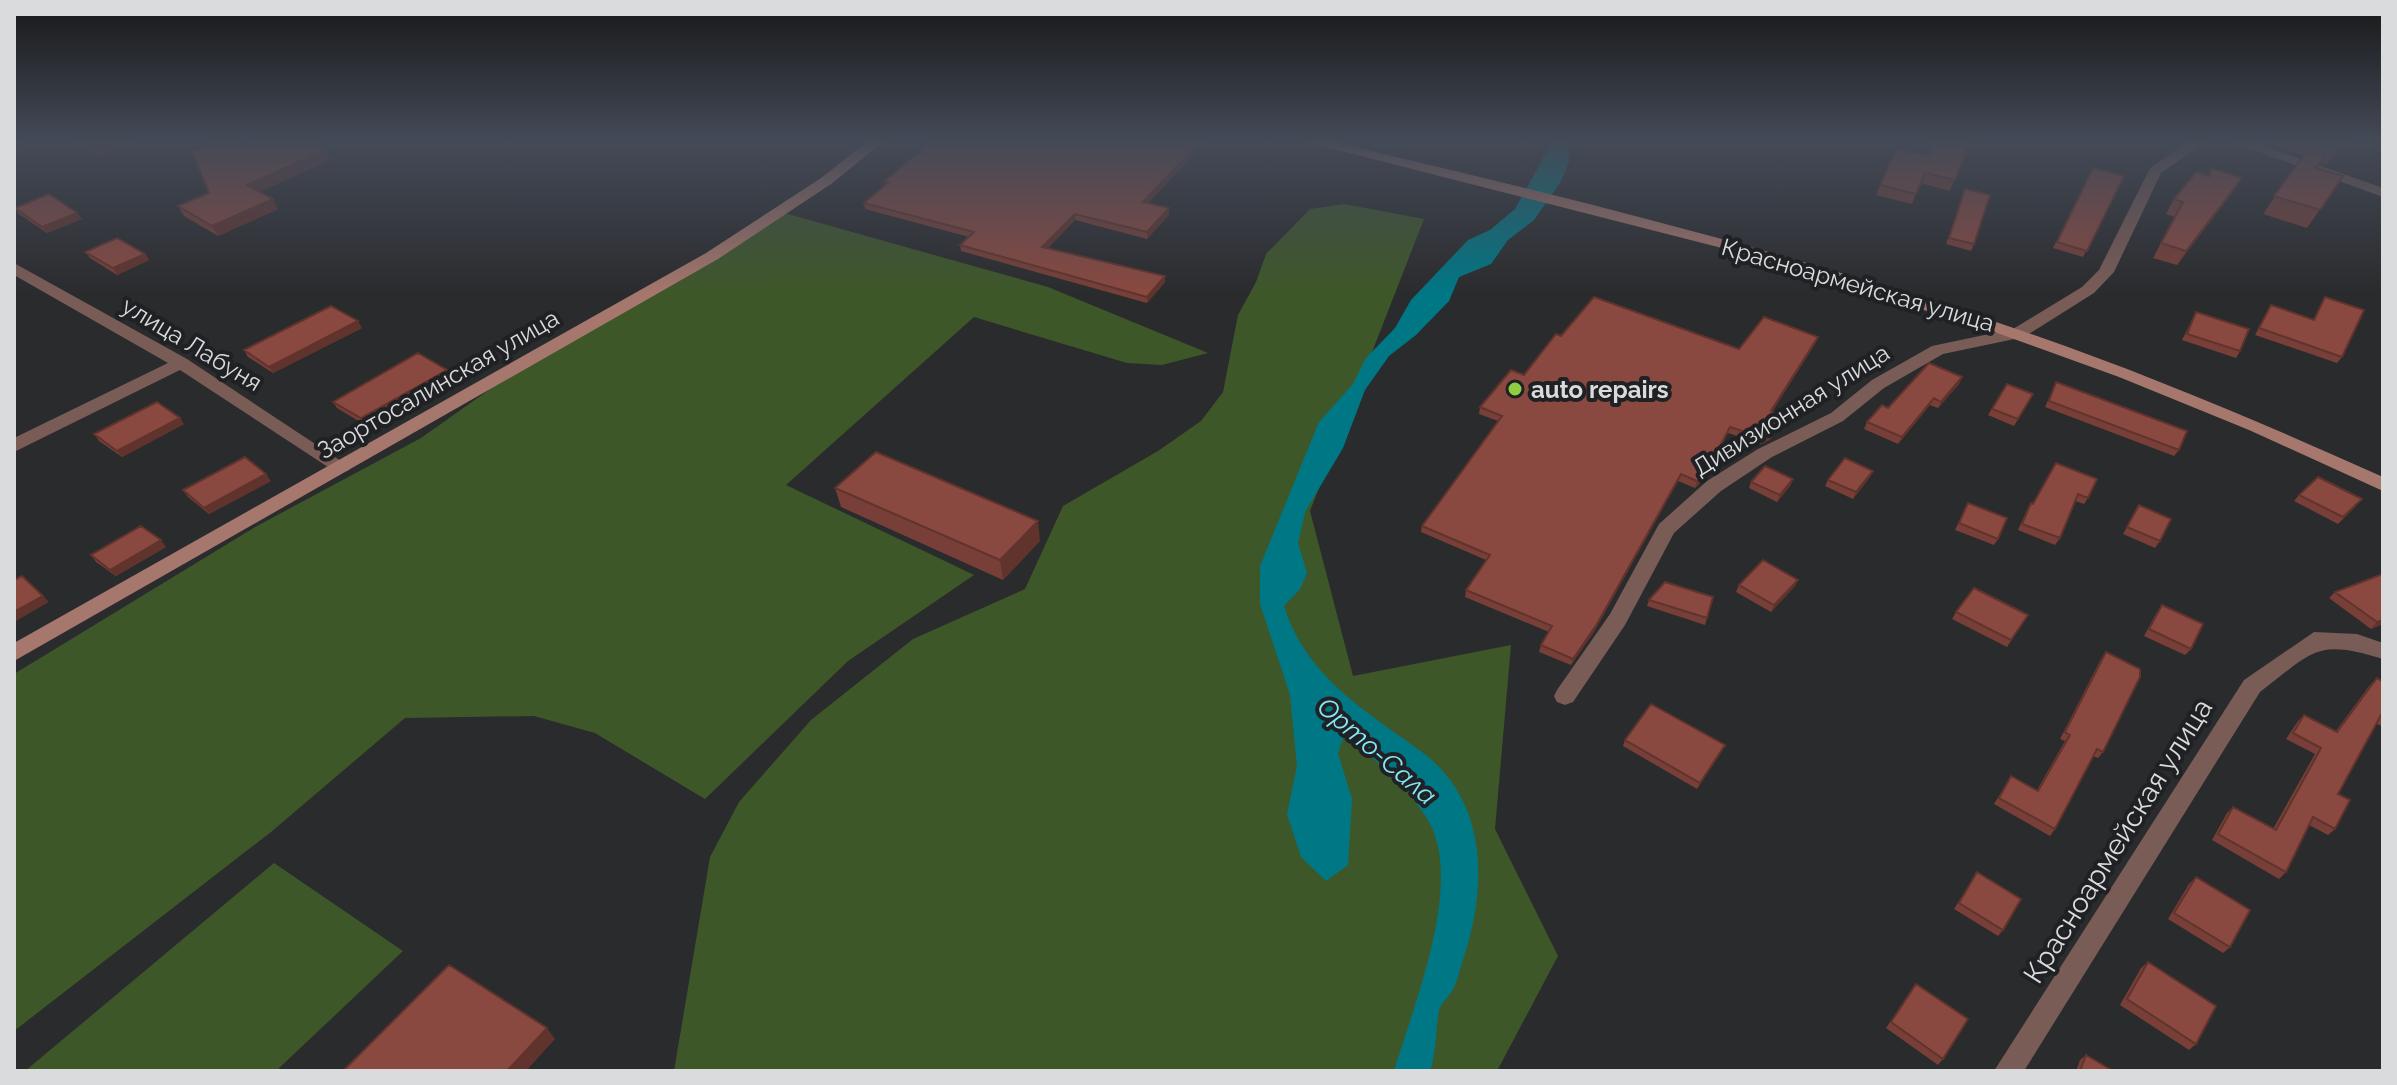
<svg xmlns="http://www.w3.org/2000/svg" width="2397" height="1085" font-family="Raleway,sans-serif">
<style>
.green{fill:#3e5729}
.water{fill:#007785}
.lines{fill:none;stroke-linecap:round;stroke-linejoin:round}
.street{fill:#7a5c56;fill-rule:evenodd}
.secondary{fill:#a6776d;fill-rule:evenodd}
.wall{fill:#773f37}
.shaded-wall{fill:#61332d}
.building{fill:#8a4940;stroke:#61332d;stroke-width:2}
.poi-dot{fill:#8fcd42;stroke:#202124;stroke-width:3}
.labels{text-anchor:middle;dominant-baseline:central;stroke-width:8;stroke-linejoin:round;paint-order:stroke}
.street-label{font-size:24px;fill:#dadbdc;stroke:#202124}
.poi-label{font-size:24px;font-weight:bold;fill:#dadbdc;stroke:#202124;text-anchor:start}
.water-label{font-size:26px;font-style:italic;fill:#84e8f8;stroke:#202124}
.near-street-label{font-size:28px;fill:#dadbdc;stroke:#202124}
</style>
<rect width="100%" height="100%" fill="#2a2b2d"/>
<path class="green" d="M1344,204l80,15 -114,292 43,165 158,-31 -16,184 63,127 -61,115h-823l36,-214 29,-55 72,-82 102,-81 112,-50 38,-83 95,-55 43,-30 22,-29 15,-77 18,-33 10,-28 44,-45z
M781,212l267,75 160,66 -46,12 -35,-2 -153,-46 -188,168 188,90 -126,86 -143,138 -110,-66 -61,-17 -129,2 -134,114 -257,199v-357l243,-148 164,-88 116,-82z
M274,863l129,88 -127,120h-251z"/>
<path class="water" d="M1552,142h16l1,20 -9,21 -26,37 -26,20 -17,24 -32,13 -10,24 -33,34 -27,21 -24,34 -22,58 -38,64 -7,31 9,30 -7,16 -16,17c22,71 82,105 138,146 68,51 65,138 40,211 -3,9 -5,20 -10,28 -4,7 -12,13 -13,20 -4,21 -2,40 -9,60h-36c19,-64 70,-187 35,-249 -19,-34 -56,-63 -84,-89l-7,20 14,46 -4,66 -22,16 -25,-24 -14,-43 10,-48 -7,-71 -30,-91v-38l59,-144 34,-38 13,-26 29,-30 16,-28 57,-60 22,-10 25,-21z"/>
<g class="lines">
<path class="street" d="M2188,142h17l-44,31 -47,99 -20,21 -70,44 -81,17 -59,34 -41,33 -71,36 -51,34 -47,42 -49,92 -52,77 -8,3 -8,-3 -3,-6 3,-6 53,-76 49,-90 48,-43 51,-32 73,-36 41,-33 60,-34 81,-17 69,-42 17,-17 51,-102z
M2232,142h21l130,46v9z
M14,263l173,96 163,108 -2,4h-14l-154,-101 -166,82v-14l154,-75 -154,-88z
M2314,632l43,2 26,9v16c-68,-21 -70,-7 -123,33l-236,379h-30l250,-391z"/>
<path class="secondary" d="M867,142h16l-52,42 -113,75 -704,402v-18l692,-390 115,-75z
M1306,142h26c224,52 446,107 664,180 133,44 260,98 387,155v14l-134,-61 -130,-53 -133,-48 -268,-82z"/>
</g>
<path class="wall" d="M75,142h60l-35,14z
M254,142h62l-4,2 13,6 5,10 -71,32 19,17 -60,27 -34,-20 -6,-10 31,-13 36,-46z
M1970,142l-20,49 -30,-8 -8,21 -36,-9 21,-47 31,8z
M2266,142h83l-23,22 -4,-1 -4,6 25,7 -36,52 -44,-14 40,-58z
M1171,144l32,1 -55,58 21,5v7l-22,24 -72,-19 -27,28 117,28v6l-18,21 -186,-52 -1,-6 9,-8 -104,-28 -1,-6 22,-18 -1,-4z
M2093,168l31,8 -41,81 -30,-9z
M2211,168l22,24 -56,73 -24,-7 22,-41 -9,-3 8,-15 33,-24z
M1965,189l9,55 -3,7 -25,-7z
M15,208l62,5 5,6 -35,14 -28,-19z
M85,252l60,2 4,6 -32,15 -27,-17z
M2325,297l17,60 -5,6 -82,-28 16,-30 42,15z
M2196,312l44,39 -4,7 -54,-18z
M362,328l-89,45 -25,-16 -4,-7z
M1561,336l178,13 79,-12 -3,7 -43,68 13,7 -3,7 -13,14 -8,4 -33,-11 -27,49 -6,6 -17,-7 -83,149 -24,35 -32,-13 2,-7 8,-13 -84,-35 1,-7 20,-30 -65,-28 1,-6 76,-105 -19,-7 1,-7 44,-32z
M447,370l3,6 -85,49 -28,-17 -4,-6z
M1962,377l-3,7 -21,24 -8,-3 -32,39 -34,-15 3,-7 21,-14z
M2056,382l123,68 -5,6 -129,-49z
M2007,384l26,10 -19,32 -26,-11z
M184,424l-62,33 -23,-16 -5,-7z
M2056,463l32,35 -4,6 -9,-3 -15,37 -5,7 -37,-15 9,-20 4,-7 2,1z
M1870,477l-17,22 -28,-13 3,-6z
M1793,479l-3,7 -13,16 -28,-14 2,-6z
M271,481l-62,33 -21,-17 -5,-7z
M835,488l205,53 -37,39 -162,-73z
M2299,495l57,11 -18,18 -44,-23z
M1968,503l30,36 -4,6 -39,-15z
M2139,505l21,36 -5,7 -32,-14z
M166,547l-50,29 -20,-14 -5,-7z
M2383,574v50l-12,5 -42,-31 6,-6z
M1739,585l56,1 -24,26 -35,-20z
M1649,600l58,18 -2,7 -58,-19z
M2162,605l29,44 -6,6 -41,-19 13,-24z
M1956,612l72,3 -21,32 -55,-28z
M2106,652l-3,100 -5,6 -5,-2 -38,73 -5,7 -56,-32 17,-28 26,14 28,-49 -5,-2 41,-80z
M2377,678l6,4v45l-7,-4 -38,71 -3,35 -7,6 -19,-10 -23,47 -7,7 -67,-39 15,-27 6,-6 40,22 42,-75 -29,-15 12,-18 6,-6 32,16 34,-46z
M1625,740l100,5 -28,44 -74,-43z
M1977,872l26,58 -5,6 -44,-27z
M2196,877l34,70 -7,6 -55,-34 21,-35z
M2148,962l48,82 -7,6 -69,-45 21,-37z
M1916,984l27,75 -5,6 -52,-37z
M2086,1055l27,16h-37l4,-11z"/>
<path class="shaded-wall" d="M14,142h8l6,8 -14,6z
M91,142h44l-35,14z
M1200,142h3v3l-60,63v-6z
M2340,142h9l-23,22z
M325,150l5,10 -78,35 -5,-10z
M2242,178l-9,14 -56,73 9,-14z
M273,199l5,10 -60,27 -6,-10z
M1169,208v7l-22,24v-7z
M77,213l5,6 -35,14 -5,-6z
M1075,214v6l-32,33 -1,-6z
M145,254l4,6 -32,15 -4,-7z
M1165,276v6l-18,21v-6z
M358,321l4,7 -89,45 -4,-6z
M1818,337l-3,7 -47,74 3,-7z
M447,370l3,6 -85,49 -4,-7z
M1962,377l-3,7 -21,24 3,-6z
M1934,398l-4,7 -32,39 4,-7z
M180,418l4,6 -62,33 -5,-6z
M1785,419l-3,7 -13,14 -8,4 3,-6z
M1730,427l-29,55 -6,6 2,-7z
M1873,471l-3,6 -17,22 3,-7z
M266,474l5,7 -62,33 -5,-6z
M1681,474l-3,7 -83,149 -24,35 2,-6z
M1793,479l-3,7 -13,16 3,-7z
M1038,521l2,20 -37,39 -3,-20z
M161,540l5,7 -50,29 -6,-6z
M1798,580l-3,6 -24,26 3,-7z
M43,596l6,6 -35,20v-10z
M2383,620v4l-12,5 6,-7z
M1725,745l-3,6 -25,38 3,-6z
M547,1028l8,11 -29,32h-19z"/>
<path class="building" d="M213,142h21l11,5 9,-5h53l18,8 -78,35 26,14 -61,27 -34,-20 31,-13 -17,-42z
M931,142h234l6,2 1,-2h28l-57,60 26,6 -22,24 -72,-18 -33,33 123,29 -18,21 -187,-52 14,-13 -110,-29 25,-21 -4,-1z
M1934,142h36l-15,38 -30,-7 -9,21 -36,-9 17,-37 31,8z
M2307,151l19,6 -11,11 28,8 -23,34 -46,-14z
M2093,168l31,8 -37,75 -30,-9z
M2211,168l31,10 -56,73 -25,-8 22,-41 -9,-3 22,-27 13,4z
M1965,189l25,6 -16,49 -25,-6z
M49,194l28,19 -35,14 -27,-19z
M117,238l28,16 -32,14 -28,-16z
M1594,297l145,52 25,-32 54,20 -47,74 14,8 -14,15 -7,4 -34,-11 -26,49 -7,5 -16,-7 -84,150 -24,35 -32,-14 11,-19 -86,-36 24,-35 -68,-29 80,-110 -22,-9 31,-37 13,5 32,-41 5,2z
M2325,297l39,13 -22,47 -83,-29 12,-23 43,15z
M331,306l27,15 -89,46 -25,-17z
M2196,312l53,17 -9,22 -53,-17z
M418,353l29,17 -86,48 -28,-16z
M1929,363l33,14 -21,25 -7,-4 -32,39 -35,-15 15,-17 6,3z
M2056,382l131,49 -8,19 -130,-49z
M2007,384l26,10 -15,25 -26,-10z
M157,402l23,16 -63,33 -23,-17z
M876,452l162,69 -38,39 -165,-72z
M245,457l21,17 -62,34 -21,-18z
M1845,458l28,13 -17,21 -28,-12z
M2056,463l41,16 -9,19 -10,-4 -18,44 -38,-14 9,-21 2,1z
M1765,466l28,13 -13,16 -29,-13z
M2318,477l44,22 -19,18 -44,-22z
M1968,503l39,15 -9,21 -39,-16z
M2139,505l32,14 -11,22 -33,-14z
M141,526l20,14 -51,30 -19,-15z
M1763,560l35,20 -24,25 -35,-20z
M2383,574v46l-6,2 -42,-30z
M22,576l21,20 -29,16v-32z
M1665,582l48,15 -6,21 -58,-18z
M1974,588l54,27 -17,25 -55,-28z
M2162,605l41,19 -12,25 -42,-20z
M2106,652l34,17v8l-37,75 -6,-3 -42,80 -56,-31 12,-22 27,15 32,-56 -5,-3z
M2377,678l6,4v34l-2,-1 -43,79 12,6 -15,29 -22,-12 -27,55 -68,-38 15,-27 43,23 45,-82 -28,-15 11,-18 33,17z
M1651,704l74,41 -25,38 -75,-43z
M1977,872l44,27 -18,31 -44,-27z
M2196,877l54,33 -20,37 -56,-34z
M2148,962l68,44 -20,38 -69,-45z
M449,965l98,63 -40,43h-164z
M1916,984l52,35 -25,40 -52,-37z
M2086,1055l27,16h-33z"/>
<linearGradient id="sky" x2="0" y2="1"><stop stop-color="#171819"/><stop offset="0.48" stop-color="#444a57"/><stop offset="1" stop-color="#444a57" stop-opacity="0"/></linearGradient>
<rect width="2397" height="294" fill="url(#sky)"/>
<circle class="poi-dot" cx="1515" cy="389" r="8"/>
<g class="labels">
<g class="street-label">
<text transform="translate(1858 285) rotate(16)">Красноармейская улица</text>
<text transform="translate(192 344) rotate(31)">улица Лабуня</text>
<text transform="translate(438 384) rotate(-30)">Заортосалинская улица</text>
<text transform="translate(1791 410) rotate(-32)">Дивизионная улица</text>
</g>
<g class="poi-label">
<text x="1531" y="389">auto repairs</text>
</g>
<g class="water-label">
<text transform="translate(1377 751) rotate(41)">Орто-Сала</text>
</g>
<g class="near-street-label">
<text transform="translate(2118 841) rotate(-58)">Красноармейская улица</text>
</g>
</g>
<rect width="2397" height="1085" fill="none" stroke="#dadbdc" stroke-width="32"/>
</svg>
